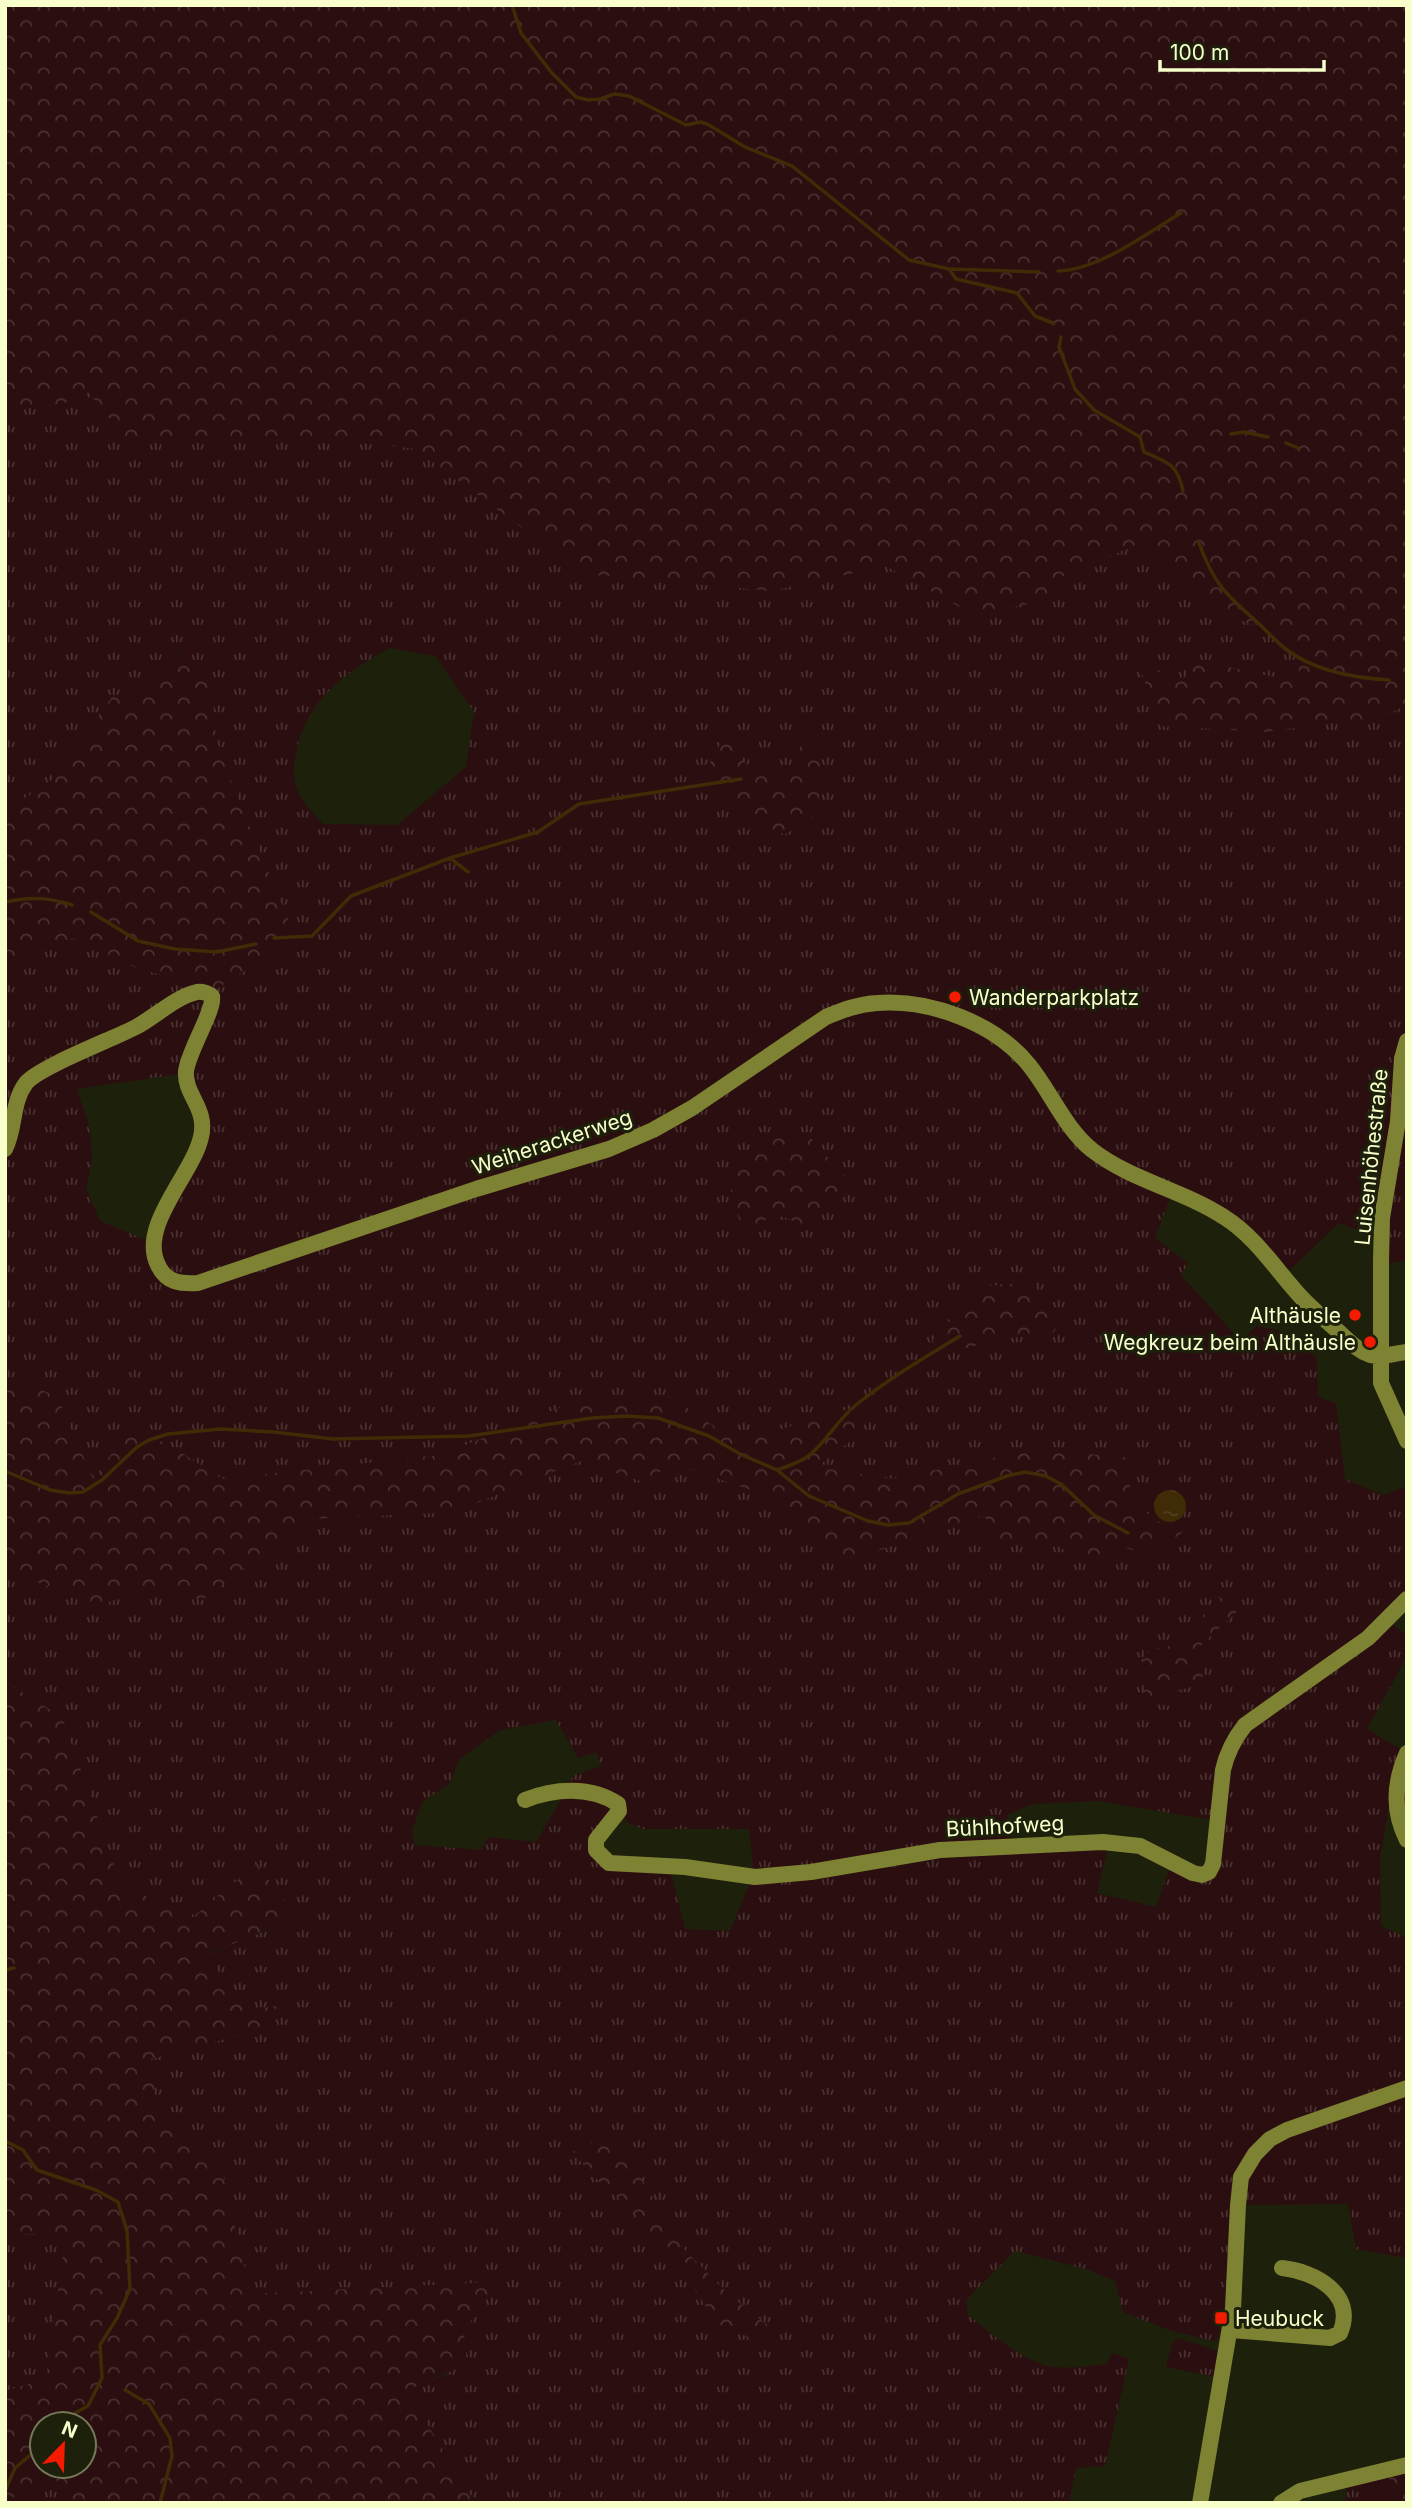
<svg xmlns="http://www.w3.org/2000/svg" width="1412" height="2508" font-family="Inter,sans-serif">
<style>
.grass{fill:url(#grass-tufts);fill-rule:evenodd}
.forest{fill:url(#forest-crowns);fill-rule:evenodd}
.water{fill:url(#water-ripples)}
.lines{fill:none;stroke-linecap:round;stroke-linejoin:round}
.stream{stroke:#3f2b06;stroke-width:3.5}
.minor{stroke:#7e8233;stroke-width:16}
.poi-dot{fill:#f61b00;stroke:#1d200b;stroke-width:2.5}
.labels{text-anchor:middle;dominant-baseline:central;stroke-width:6;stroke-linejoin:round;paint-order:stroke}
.poi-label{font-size:21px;fill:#f8ffcb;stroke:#1d200b;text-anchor:start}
.street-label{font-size:21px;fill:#f8ffcb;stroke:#1d200b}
</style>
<defs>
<pattern id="grass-tufts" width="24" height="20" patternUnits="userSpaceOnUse" patternTransform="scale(1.75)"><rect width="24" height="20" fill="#2b0e0f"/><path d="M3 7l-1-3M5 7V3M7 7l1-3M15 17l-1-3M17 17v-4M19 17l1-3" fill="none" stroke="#4a3231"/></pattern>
<pattern id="forest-crowns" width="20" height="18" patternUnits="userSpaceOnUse" patternTransform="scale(1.75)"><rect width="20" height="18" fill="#2b0e0f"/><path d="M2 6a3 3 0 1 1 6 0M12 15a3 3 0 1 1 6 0" fill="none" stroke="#4a3231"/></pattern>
<pattern id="water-ripples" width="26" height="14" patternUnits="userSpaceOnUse" patternTransform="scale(1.75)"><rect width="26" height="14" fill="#3f2b06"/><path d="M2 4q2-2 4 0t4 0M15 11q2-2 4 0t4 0" fill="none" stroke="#52401d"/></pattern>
</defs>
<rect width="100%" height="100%" fill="#1d200b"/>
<path class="grass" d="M88,392l328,57 168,125 187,17 115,-25 86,48 68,-12 21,-25 77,-33 76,65 80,33 7,41 -109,-24 -7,22 -46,-19 21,63 105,7 116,-15 26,-12v555l-21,4 -3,-24 -44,-17 -49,47 -27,-18 -20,-21 -71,-38 -17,45 33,25 -7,12 60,66 15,-15 29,6 32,26 1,39 18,6 9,76 38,16 24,-9v113l-16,24 16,13v20l-40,73 40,24 -2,68 -16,-15 -9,53 1,67 26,12v320l-51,-9 -8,-45 -117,1 -1,65 -11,67 -6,4 -44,-11 -46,-18 -8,-31 -29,-12 -71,-18 -49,49 2,15c23,18 46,39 73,49 19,7 46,2 66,0l5,-11 17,6 -24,107 -29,2 -7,35h-586l-14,-9 -62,-104 40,-16 17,-42 30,-50 -244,12 -31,-136 -62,-43 -6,-56 118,-32 -25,-16 -37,-56 90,-37 -109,4 -68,-41 -58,-164 -57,-35v-111l96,34 48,-18 53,13 108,-81 144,-7 127,-51 62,20 31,-18 88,31 86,67 138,-47 5,31 63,-1 33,20 35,-17 29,8 32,-23 -30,-13 -23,-21 -1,-40 -93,-9 -144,30 -76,-12 37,-59 -116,34 -67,-46 -85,2 -145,57 -218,24 -53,-34 -76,35 -36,-84 -52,-19v-413l68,-26 68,32 155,-32 -58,-138 -22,-61 -4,-50 -29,-42 -42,52 -28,-3 -64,88 -44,26v-398l77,-12zM389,648l46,8 39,56 -8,55 -69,58 -74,-1c-7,-8 -16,-16 -21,-25 -9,-14 -10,-31 -6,-47 12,-54 47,-77 93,-104zM186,1073l16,62 -53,106 -49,-20 -14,-33 6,-27 -2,-33 -13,-39zM556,1720l22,38 18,-6 5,14 -26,9 -9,9 -4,14 -26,44 -48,-5 -6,13 -67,-5 -3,-14 10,-29 27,-18 10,-24 41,-30zM1098,1801l120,20 -16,54 -30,-13 -16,45 -59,-14 13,-54 -98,5 -5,-29 26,-11zM622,1813l6,10 15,6h106l5,44 -24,58 -45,-2 -15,-60 -70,-16 2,-18z
M33,2234l32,6 -19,140 -41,11v-156z
M1178,2338l40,13 -2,26 -50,-10 6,-23z
M1407,2465v10h-16l-12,28h-37l5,-7 -1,-10z
M56,2476l9,27h-60v-2z"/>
<path class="forest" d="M5,5h1402v700l-26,12 -116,15 -105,-6 -22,-64 46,18 8,-21 109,24 -7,-41 -80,-33 -76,-65 -77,33 -21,25 -68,12 -86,-48 -115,25 -187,-17 -168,-125 -37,-5 -253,-5 -38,-47 -6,8 -77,12z
M184,647l28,42 4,50 22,61 58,138 -78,50 -77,-18 -68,-32 -68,26v-154l44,-27 64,-87 28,3z
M801,735l12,3 7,11 -1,56 -12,17 -22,12 -16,-3 -18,-19 -20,-10 -10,-11 -12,-27 15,-27 26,33 48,-3z
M780,1125l29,11 37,42 -1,17 -34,20 -5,14c-21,-13 -25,-18 -48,-5l-17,-4 -11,-23 5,-28z
M1032,1283l27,40 -7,12 -45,3 -40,10 -35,-7 48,-55z
M5,1377l52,19 36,83 38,-51 38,17 53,34 218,-24 145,-57 85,-2 67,46 116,-34 12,22 -48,37 75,12 144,-30 94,9v40l23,21 30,13 -32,23 -29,-8 -35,17 -33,-20 -64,1 -5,-31 -137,47 -86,-67 -88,-31 -31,19 -62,-21 -127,51 -144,7 -108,81 -53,-13 -48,18 -96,-34z
M1215,1597l19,3 6,9 -44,41 9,18 -5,16 -25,8 -3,14 -16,-2 -14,-11 15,-17 -17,-16 14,-14 9,4c26,-16 36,-26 52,-53z
M5,1682l57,35 58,164 68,40 69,-57 40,54 -90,36 37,57 33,-5 -8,21 -118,32 6,56 62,43 32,136 244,-12 -31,50 3,32 -60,26 62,104 14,9h-418l-10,-27 -50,25v-110l41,-12 19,-139 -32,-6 -28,1zM84,2424v42h-42v-42z
M604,2137l33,34 45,76 44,45 45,36 -3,18 -43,-18 -9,-6 -37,-57 -30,-32 -17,-25 -28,-21 -32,-35z
M1391,2475h16v28h-28z"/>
<path class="water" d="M1154 1506a16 16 0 1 1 32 0a16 16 0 1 1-32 0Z"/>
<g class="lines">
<path class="stream" d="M512,5l9,28 30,39 25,25 12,3 12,-1 15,-5 14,2 57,29 15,-3 8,3 36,22 47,19 117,94 40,9 7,10 61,14 18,23 18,7
M950,269l89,3
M1058,271c41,-1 89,-38 123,-58
M1061,337l-2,10 16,42 19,21 46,27 4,15c24,10 34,13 39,39
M1231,434l13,-2 24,5
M1286,443l12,5
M1199,543c14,39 26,51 56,77 11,10 20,21 32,30 28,21 67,28 102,30
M450,858l18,14
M5,902c25,-5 43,-5 67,3
M91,912l47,29 37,8 42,3 39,-8
M274,938l38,-2 39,-40 99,-38 88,-26 41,-28 162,-25
M777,1470c11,-4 21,-7 30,-13 18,-13 30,-37 49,-52 32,-26 68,-47 104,-69
M5,1471l45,19 19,3 14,-1 19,-12 35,-33 12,-7 19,-6 52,-5 54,3 59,7 136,-3 123,-18 34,-2 32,2 51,18 31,18 37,16 32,26 59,25 20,4 21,-2 49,-29 49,-18 18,-4 21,4 15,8 33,31 34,18
M5,1970l9,-2
M5,2141l18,9 14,20 59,20 22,12 9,29 3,58 -13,29 -17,27 2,33 -14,28 -33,18
M125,2390l24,14 21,34 2,18 -12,47
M5,2491l10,-23 27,-23"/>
<path class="minor" d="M1407,1041l-5,18 -4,62 -16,97 -1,43v122l26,58
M5,1149c11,-21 6,-46 21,-66 13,-16 87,-44 110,-56 19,-10 39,-30 61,-35 6,-1 10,1 15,4 3,14 -23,53 -26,75 -2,24 22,37 15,66 -8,37 -63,89 -43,128 8,18 23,19 40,18l278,-94 133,-40 44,-19 39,-22 134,-91c17,-7 32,-13 51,-14 53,-4 118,20 152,62 22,27 35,62 63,85 40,31 91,40 132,67 32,20 52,53 77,80 12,13 26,24 39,36 9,8 18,18 30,22 12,3 25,-2 37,-3
M1407,1753c-13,29 -15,58 0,87
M525,1800c30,-12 66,-14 93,4l1,7 -23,29v10l13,13 76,4 70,10 56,-5 129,-22 163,-8 37,4 53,27 9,2 7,-3 4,-8 10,-94c4,-18 11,-31 22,-45l123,-87 39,-39
M1231,2330l99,8 10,-5c17,-39 -26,-62 -58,-65
M1200,2503l33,-194 5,-104 3,-28 14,-23 15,-15 17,-9 120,-42
M1281,2503l19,-12 107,-26"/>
</g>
<g class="poi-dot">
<circle cx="955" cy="997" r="7"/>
<circle cx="1355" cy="1315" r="7"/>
<circle cx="1370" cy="1342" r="7"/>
<rect x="1214" y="2311" width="14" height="14" rx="3.5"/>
</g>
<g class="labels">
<g class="poi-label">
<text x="969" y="997">Wanderparkplatz</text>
<text x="1341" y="1315" text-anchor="end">Althäusle</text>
<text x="1356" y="1342" text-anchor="end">Wegkreuz beim Althäusle</text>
<text x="1235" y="2318">Heubuck</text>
</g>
<g class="street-label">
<text transform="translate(552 1142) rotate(-18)">Weiherackerweg</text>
<text transform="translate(1371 1157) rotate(-84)">Luisenhöhestraße</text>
<text transform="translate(1005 1826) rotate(-3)">Bühlhofweg</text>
</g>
</g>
<rect width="1412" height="2508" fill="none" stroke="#f8ffcb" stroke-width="14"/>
<g transform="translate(63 2445) rotate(23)"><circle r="33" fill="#1d200b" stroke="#757958" stroke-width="2"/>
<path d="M0-5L12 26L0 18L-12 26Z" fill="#f61b00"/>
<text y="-10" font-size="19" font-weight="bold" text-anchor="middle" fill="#f8ffcb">N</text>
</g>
<path d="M1160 60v10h164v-10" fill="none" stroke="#f8ffcb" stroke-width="3.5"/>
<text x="1170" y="60" font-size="21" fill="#f8ffcb" stroke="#1d200b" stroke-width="5" paint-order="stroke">100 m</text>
</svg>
